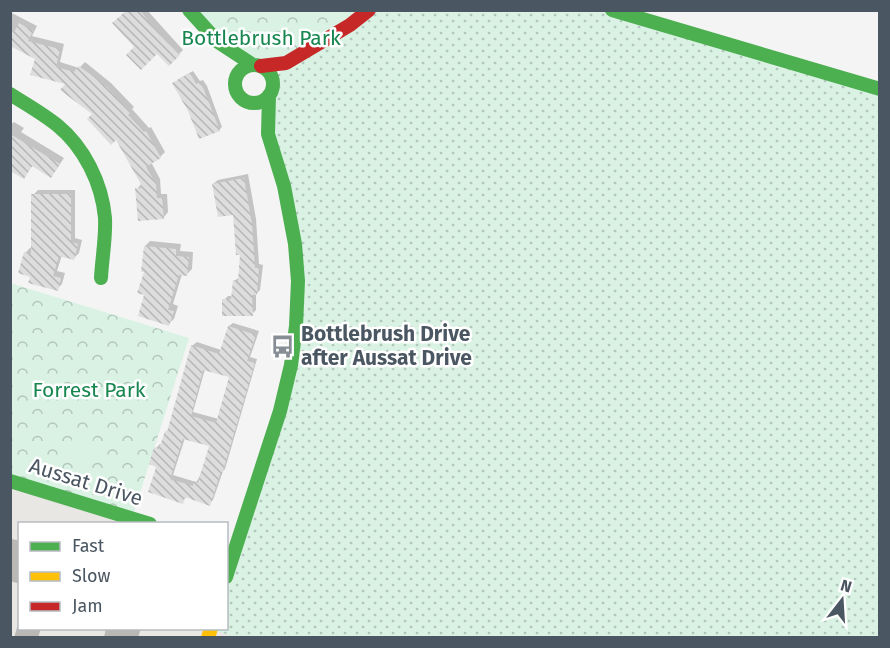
<svg xmlns="http://www.w3.org/2000/svg" width="890" height="648" font-family="'Fira Sans',sans-serif">
<style>
.commercial{fill:#e8e7e3}
.grass{fill:url(#grass-dots)}
.park{fill:url(#park-crowns)}
.pitch{fill:#d9f2e3}
.shadow{fill:#0003;fill-rule:evenodd}
.building{fill:url(#building-back-hatch);fill-rule:evenodd}
.lines{fill:none;stroke-linecap:round;stroke-linejoin:round}
.fast{stroke:#4caf50;stroke-width:14}
.slow{stroke:#ffc107;stroke-width:14}
.jam{stroke:#c62828;stroke-width:14}
.labels{text-anchor:middle;dominant-baseline:central;stroke-width:5;stroke-linejoin:round;paint-order:stroke}
.park-label{font-size:21px;fill:#17864f;stroke:#fff}
.poi-label{font-size:21px;font-weight:bold;fill:#4a5661;stroke:#fff;text-anchor:start}
.street-label{font-size:21px;fill:#4a5661;stroke:#fff}
</style>
<defs>
<pattern id="grass-dots" width="8" height="8" patternUnits="userSpaceOnUse" patternTransform="scale(1.5)"><rect width="8" height="8" fill="#d9f2e3"/><path d="M2 2h.1M6 6h.1" fill="none" stroke="#b2c7bb" stroke-width="1.8" stroke-linecap="round"/></pattern>
<pattern id="park-crowns" width="20" height="18" patternUnits="userSpaceOnUse" patternTransform="scale(1.5)"><rect width="20" height="18" fill="#d9f2e3"/><path d="M2 6a3 3 0 1 1 6 0M12 15a3 3 0 1 1 6 0" fill="none" stroke="#b2c7bb"/></pattern>
<pattern id="building-back-hatch" width="6" height="6" patternUnits="userSpaceOnUse" patternTransform="scale(1.5)"><rect width="6" height="6" fill="#ddddde"/><path d="M-1 5l2 2M0 0l6 6M5-1l2 2" fill="none" stroke="#b5b6b7"/></pattern>
</defs>
<rect width="100%" height="100%" fill="#f4f4f4"/>
<path class="commercial" d="M10,481l140,42 -130,1v104h191l27,9h-227z"/>
<path class="grass" d="M612,10l267,79v548l-641,1 -27,-9 15,-1 1,-51 53,-166 18,-130 -30,-147 5,-51 13,-20 83,-52z"/>
<path class="park" d="M189,11h180l-83,52 -33,4z
M10,283l179,55 -57,180 -121,-37z"/>
<path class="pitch" d="M75,430l19,6 -7,22 -19,-6z"/>
<path class="shadow" d="M123,10h24l36,40 -14,14 -12,-12 -21,-5 -10,-34z
M10,12l27,14 -5,10 32,8 -4,18 19,6 6,-6 26,21 23,24 -2,2 17,19 2,-1 14,25 -5,5 -9,5 9,17 1,15h6l1,18 -4,5 -27,-28 5,-6 -26,-45 -49,-55 -31,-25 -26,-13z
M193,71l7,10 3,-1 4,6 15,41 -3,3 -29,-20 -13,-30z
M14,122l10,6 -3,4 43,26 -8,12 -5,6 -18,-11 -9,12 -14,-9v-43z
M248,174l8,45 3,45 4,1 -3,25 -4,4v16l-4,4 -28,-14 4,-4h5l1,-15 6,-4 2,-24 -8,-40 -21,-29 5,-4z
M38,190h37v48l7,2 -3,13 -5,5 -12,-3 -5,16 8,2 -3,11 -5,5 -25,-13 -7,-23 5,-5h2l1,-53z
M150,241l31,3 -1,7 13,1 -1,17 -6,6 -4,-1 -9,30 5,2 -4,13 -6,5 -22,-30 -1,-48z
M233,323l26,8 -9,26 7,2 -32,110 -2,2 -10,29 -4,4 -22,-8 -5,6 -24,-36 -2,-18 4,-4 2,1 4,-13 3,-3 24,-84 4,-3 24,8 8,-24zM205,369l26,7 -12,43 -26,-7zM185,438l26,7 -12,33 -3,4 -23,-7z
M12,539l8,2v43l-10,-3z
M20,617v11h21l-3,10h-24z
M106,628h35l-3,10h-32l-2,-1z"/>
<path class="building" d="M127,10h13l11,15 29,30 -11,11 -12,-12 -16,16 -15,-15 8,-8 -22,-24z
M19,23l14,8 -5,10 32,8 -4,18 18,5 5,-6 28,21 23,26 -2,2 16,17 2,-1 15,27 -15,9 10,17 1,14h5l2,21 -26,2 -3,-33h8l-27,-48 -5,5 -24,-26 5,-5 -32,-24 5,-6 -35,-9 5,-16 -25,-13v-16l4,2z
M190,73l6,11 4,-2 4,8 16,41 -21,8 -11,-28 -16,-28z
M10,134l50,30 -9,14 -19,-12 -8,13 -14,-8z
M244,178l8,46 3,44h4l-2,27h-5l1,21h-31v-17h9l2,-19 5,1 2,-26h-4l-3,-40 -15,2 -6,-33z
M31,194h40v48l7,2 -4,16 -15,-4 -6,20 8,2 -3,13 -30,-8 2,-6 -12,-4 6,-21 7,2z
M144,246l32,3v7l13,1 -2,19 -8,-1 -11,35 6,1 -5,15 -31,-10 6,-21 -7,-2 7,-21h-3z
M228,326l28,9 -9,26 8,2 -33,111h-2l-10,32 -25,-9 -2,7 -35,-12 8,-25 -7,-3 5,-17 5,2 6,-18 2,1 24,-87 28,9zM203,370l26,7 -13,46 -25,-7zM183,439l26,7 -11,37 -4,-2 -1,5 -23,-7z"/>
<g class="lines">
<path class="fast" d="M189,10l29,32 35,23
M612,10l268,79
M235 84a19 19 0 1 1 38 0a19 19 0 1 1-38 0Z
M10,94c16,10 32,19 47,31 27,22 45,58 48,93 1,20 -3,40 -4,60
M10,481l140,43
M226,577l54,-166 11,-46 5,-39 2,-45 -3,-37 -11,-58 -16,-52 1,-39"/>
<path class="slow" d="M208,638l3,-10"/>
<path class="jam" d="M261,66l25,-3 64,-38 19,-15"/>
</g>
<defs>
<symbol id="bus-bare" viewBox="-9 -9 18 18"><path d="M-5-6H5V4H4V6H2V4H-2V6H-4V4H-5ZM-3.5-4V0h7V-4ZM-3.5 1.2v1.5H-2V1.2ZM2 1.2v1.5H3.5V1.2Z" fill="#868d94" stroke="#fff" stroke-width="2.5" paint-order="stroke"/></symbol>
</defs>
<g fill-rule="evenodd">
<use href="#bus-bare" x="266" y="330" width="33" height="33"/>
</g>
<g class="labels">
<g class="park-label">
<text x="261" y="38">Bottlebrush Park</text>
<text x="89" y="390">Forrest Park</text>
</g>
<g class="poi-label">
<text x="301" y="334">Bottlebrush Drive<tspan x="301" dy="24">after Aussat Drive</tspan></text>
</g>
<g class="street-label">
<text transform="translate(86 482) rotate(17)">Aussat Drive</text>
</g>
</g>
<rect width="890" height="648" fill="none" stroke="#4a5661" stroke-width="24"/>
<rect x="18" y="522" width="210" height="108" fill="#ffffff" stroke="#b7bbc0" stroke-width="1.5"/>
<rect x="30" y="542" width="30" height="9" fill="#4caf50" stroke="#b7bbc0" stroke-width="1.5"/>
<text x="72" y="552" font-size="18" fill="#4a5661">Fast</text>
<rect x="30" y="572" width="30" height="9" fill="#ffc107" stroke="#b7bbc0" stroke-width="1.5"/>
<text x="72" y="582" font-size="18" fill="#4a5661">Slow</text>
<rect x="30" y="602" width="30" height="9" fill="#c62828" stroke="#b7bbc0" stroke-width="1.5"/>
<text x="72" y="612" font-size="18" fill="#4a5661">Jam</text>
<g transform="translate(842 600) rotate(17)" stroke="#ffffff" stroke-width="4.5" paint-order="stroke">
<path d="M0-4.5L10 22L0 15L-10 22Z" fill="#4a5661"/>
<text y="-9" font-size="16" font-weight="bold" text-anchor="middle" fill="#4a5661">N</text>
</g>
</svg>
